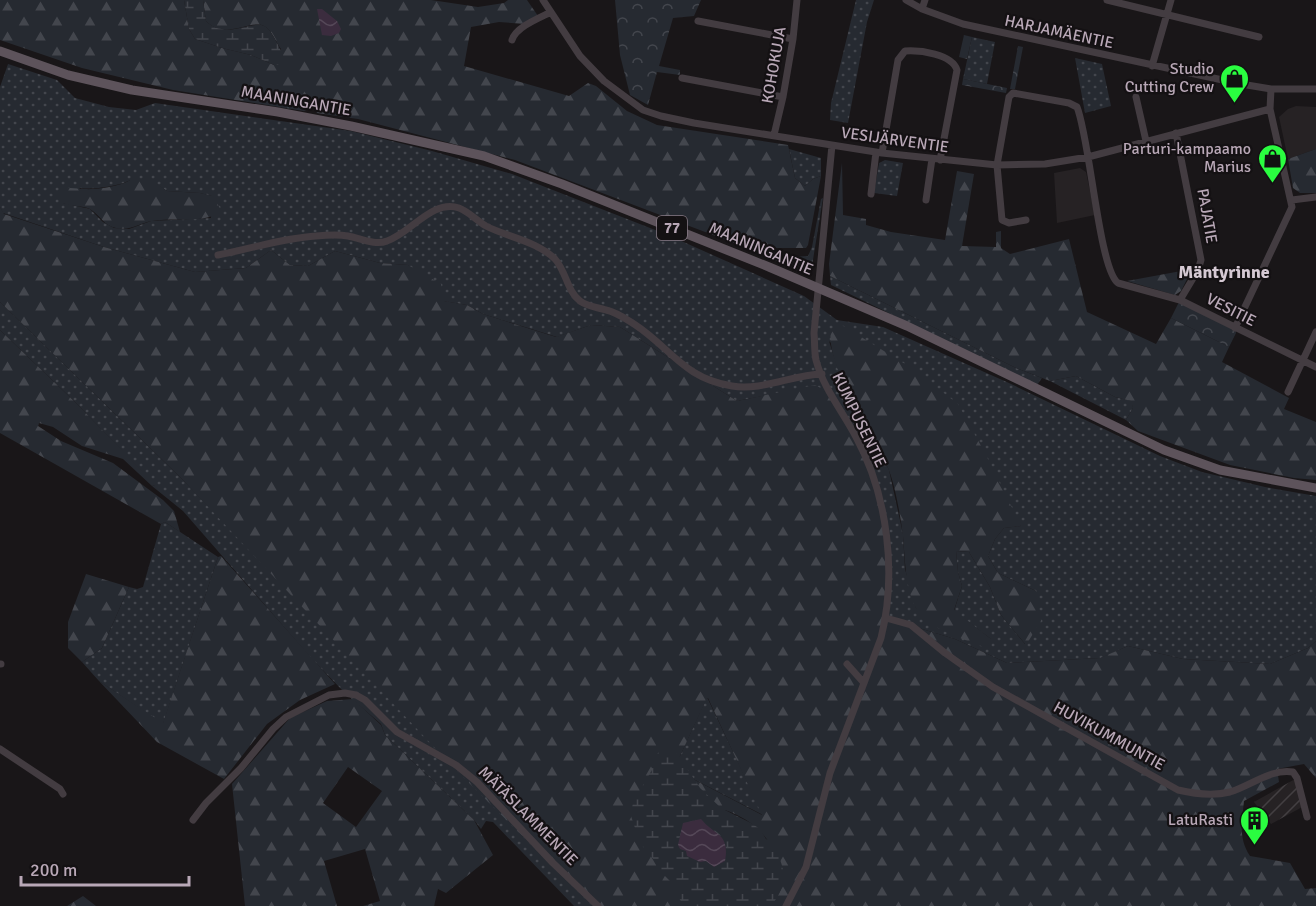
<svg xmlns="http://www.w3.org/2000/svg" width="1316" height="906" font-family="Signika,sans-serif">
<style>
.built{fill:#262224}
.industrial{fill:url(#industrial-furrows)}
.grass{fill:url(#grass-dots);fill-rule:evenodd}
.forest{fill:url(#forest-firs);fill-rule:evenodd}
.wetland{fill:url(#wetland-marsh);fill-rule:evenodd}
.park{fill:url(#park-crowns)}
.water{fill:url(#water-waves)}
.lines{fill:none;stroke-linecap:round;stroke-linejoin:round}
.minor{stroke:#433c41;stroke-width:7}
.major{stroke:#5d535b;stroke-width:9}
.labels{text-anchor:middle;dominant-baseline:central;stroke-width:4.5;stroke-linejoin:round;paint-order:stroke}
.shield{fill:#141113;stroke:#887b86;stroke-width:1.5}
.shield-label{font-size:15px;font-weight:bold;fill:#b9a8b7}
.street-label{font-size:16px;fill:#b9a8b7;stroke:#141113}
.poi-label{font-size:16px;fill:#b9a8b7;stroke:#141113;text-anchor:end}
.neighbourhood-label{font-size:18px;font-weight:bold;fill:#d5c9d3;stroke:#141113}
</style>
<defs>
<pattern id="industrial-furrows" width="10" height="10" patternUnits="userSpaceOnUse" patternTransform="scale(1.5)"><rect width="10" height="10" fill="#262224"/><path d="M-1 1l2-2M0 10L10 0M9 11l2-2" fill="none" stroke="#433f42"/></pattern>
<pattern id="grass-dots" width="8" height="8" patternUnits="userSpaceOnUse" patternTransform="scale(1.5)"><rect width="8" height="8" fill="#262a31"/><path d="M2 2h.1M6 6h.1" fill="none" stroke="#43464d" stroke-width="1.8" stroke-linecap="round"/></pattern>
<pattern id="forest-firs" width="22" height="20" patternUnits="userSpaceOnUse" patternTransform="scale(1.5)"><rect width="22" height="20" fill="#262a31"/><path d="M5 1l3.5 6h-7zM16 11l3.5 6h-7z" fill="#43464d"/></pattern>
<pattern id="wetland-marsh" width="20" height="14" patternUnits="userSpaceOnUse" patternTransform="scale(1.5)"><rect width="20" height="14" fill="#262a31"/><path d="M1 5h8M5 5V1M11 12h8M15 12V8" fill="none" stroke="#43464d"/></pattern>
<pattern id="park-crowns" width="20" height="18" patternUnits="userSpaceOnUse" patternTransform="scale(1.5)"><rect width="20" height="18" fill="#262a31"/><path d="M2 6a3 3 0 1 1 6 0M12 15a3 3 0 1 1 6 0" fill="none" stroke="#43464d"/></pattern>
<pattern id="water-waves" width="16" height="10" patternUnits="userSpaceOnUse" patternTransform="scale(1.5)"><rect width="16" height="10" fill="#3b2c3e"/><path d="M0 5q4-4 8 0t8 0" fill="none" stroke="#554858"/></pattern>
</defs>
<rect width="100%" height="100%" fill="#191618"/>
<path class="built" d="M1296,106l20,1v42l-28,10 -9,-42 9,-8z
M1080,168l6,4 9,43 -38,8 -3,-50z"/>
<path class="industrial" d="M1297,778l7,28 -33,18 -17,-22z"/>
<path class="grass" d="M856,0h18l-7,22 -19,101 -18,-3 1,-17z
M972,37l23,5 -8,42 -24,-5z
M1075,58l27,6 9,42 -26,7z
M8,64l49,16 18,18 34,9 27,3 19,-7 196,28 81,20 80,23 156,61 136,61 33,24 46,7 126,56 151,73 42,16 63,15 51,9v145l-8,7 -38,16 -87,-5 -55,-13 -27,12 -94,5 -52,-24 -69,-21 -71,-232 -78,15 -117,-74 -29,-2 -34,12 -74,-23 -16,-9 -24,-4 -35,-36 -28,-2 -45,-12 -27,15 -18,-1 -19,-15 -25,18 -51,4 -91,-25 -101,-34 -3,-6v-120zM130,180l22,1 15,10 33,2 12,3 -1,22 -60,3 -22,8 -15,-1 -11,-6 -13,-13 -27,-6 17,-15c11,2 41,-2 50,-8zM829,341l192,185 -17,2 -9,11 -7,17 10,17 38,18 -11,53 -24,-29 -11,-28 -21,-35 -13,-1 2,21 4,14 -8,25 37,28 -75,-31 -11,-39 -2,-35 -14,-64 -51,-101z
M789,149l32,9v18l-8,3 -8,7 -10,-8z
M885,160l18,3 -6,33 -23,-3 5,-30z
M823,198l-12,74 -13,-1 -40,-19 9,-2 25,7 16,-1 4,-9 9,-48z
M830,276l186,92 26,10 -5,7 -206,-100z
M0,302l181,176 413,428h-20l-81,-84 -7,-1 -5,8 -7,-9 -89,-85 -4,-11 -36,-31 -33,-34 -129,-148 -31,-25 3,-1 -79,-82 -76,-73z
M1076,376l39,21 17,4 1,7 -7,12 -76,-39z
M165,522l53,35 -55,167 -64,-43 -17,-19 20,-14 27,-61 8,2 6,-2 18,-63z
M707,697l56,118 -89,-46z"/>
<path class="forest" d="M0,0h184l5,29 6,10 27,9 29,7 23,10 7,-16c-5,-7 -10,-20 -17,-23 -14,-7 -38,15 -58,-5l-3,-21h228l47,7 26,-4 4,-3h19l11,16 -12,8 -27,-2 -28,5 -7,39 105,30 19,-13 8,3 31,25 30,14 131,20 7,33 10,8 8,-7 8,-3 -13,69 -2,3h-32l-16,4 -243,-92 -157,-41 -41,-6 -4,-6 -9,4 -131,-21 -91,-22 -82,-28z
M1316,149v44h-16l-7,-5 -5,-29z
M842,163l1,52 23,4v6l25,7 54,8 12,-69 17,3 -12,72 34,1v-15l5,-1v17l9,6 59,-15 18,73 69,32 15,-26 58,29 -7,15 67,36 -5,11 32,13v58l-22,-2 -64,-13 -92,-34 -12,-11 7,-12 -2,-7 -16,-4 -39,-21 -26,5 -34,-13 -186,-92 -1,-12z
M130,180h22l15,11 33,2 13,3 9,16c-21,12 -46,5 -70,9 -13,2 -21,10 -36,7 -12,-2 -16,-13 -26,-19 -8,-4 -19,-2 -27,-6l-3,-6 1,-7c8,-4 15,-1 24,-1 10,1 37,-3 45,-9z
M0,207l4,7 100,33 91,25 51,-4 25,-18 19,15 18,1 27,-15 45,12 28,2 33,19 3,17 23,4 16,9 73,23 35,-12 29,2 117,74 78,-16 15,8 42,83 15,73 -1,69 69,21 52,24 93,-5 28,-12 55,13 87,5 38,-16 8,-7v137l-12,-14 -27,5 2,13 -35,19c-2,20 -6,37 6,55l40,7 15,26 11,-1v18h-577l30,-64c-12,-17 -25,-25 -44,-32l2,96h-134l-144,-143 -268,-285 -181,-176zM707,698h1l54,117 -88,-46z
M1192,269l-11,22 -6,4 -48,-14z
M840,324l70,43 48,37 28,51 35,71 -17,2 -9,11 -7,17 10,17 38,18 5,30 -15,24 -25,-30 -11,-28 -21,-35 -13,-1 2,21 4,14 -8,24 37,29 -5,9c-21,-9 -59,-19 -70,-40 -11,-20 -11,-51 -13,-72 -2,-17 -8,-52 -15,-68 -15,-35 -63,-101 -57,-138z
M0,330l76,73 80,82 -4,1 -29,-27 -41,-13 -29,-19 -14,-4 -1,3 23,15 52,22 50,37 11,11 6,21 -15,-10 -4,2 -161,-91z
M221,556l114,128 -35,16 -33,24 -43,55 -67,-37 -58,-61 64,42 55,-166z
M86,574l43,13 -27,61 -20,14 -14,-14v-26z
M353,699l28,26 4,10 89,85 19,35 -47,38 -8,-4 -4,17h-71l17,-5 -15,-52 -41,12 13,45h-92l-13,-122 58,-66 37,-17zM348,767l34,24 -26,36 -33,-24z
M83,896l13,10h-29z"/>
<path class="wetland" d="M184,0h19l3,21c20,20 47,-3 60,6 7,5 17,28 21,37l-13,1 -23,-10 -29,-7 -27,-9 -6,-10z
M668,747l11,9 21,32 21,20 30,15 9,6 6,10 5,2c14,25 19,41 0,65h-87l-7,-11 -2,-9 -12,-12 -4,-8 -19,-23 -9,-27 2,-14 19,-32 1,-10 8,-11zM694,819c18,11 33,12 32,36l-48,-10 5,-22z"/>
<path class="park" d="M615,0h86l-7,16 -21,2 -14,48 21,4v5l-23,-3 -9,33 -18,-10 -10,-40z
M964,35l8,2 -5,22 -8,-2z
M1018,46l5,1 -8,42h-5z
M963,79l44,9 -1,5 -44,-8z
M1180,300l55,28 1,5 -7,14 -58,-29z"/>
<path class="water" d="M317,9h5l15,12 4,8 -2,4 -8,3 -9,-1z
M701,819c14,17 29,14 24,42l-11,6 -8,-6 -6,1 -13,-6 -1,-5 -6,-2 -2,-4 5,-22z"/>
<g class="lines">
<path class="minor" d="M543,0l37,56 24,25 39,29 18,6 33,7 188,30 115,12 48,-1 43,-7 182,-48 1,-20
M906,0l16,9 41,15 278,60 30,5h45
M1107,0l152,37
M922,9l3,-9
M698,21l95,18
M512,40c4,-13 27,-22 39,-28
M1152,66l19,-66
M682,78l101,19
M1136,97l10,44
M1176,133l25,127 -3,10 -18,30
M774,135l9,-38 10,-58 4,-39
M882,153l16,-93 7,-9c15,-1 47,3 52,19l-17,90
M871,194l5,-42
M926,200l6,-41
M1292,200l24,-3
M1026,220l-17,3 -7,-3 -5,-55 12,-68 4,-4 56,10 8,4c13,32 22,162 41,176l62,17 136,67
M218,255c33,-6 64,-17 98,-19 10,-1 21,-2 32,0 12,2 27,10 39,5 24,-8 45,-42 72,-33 9,3 18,13 27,18 21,11 51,15 69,33 11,12 12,32 25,42 8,6 17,6 26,9 10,2 20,9 28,14 37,24 49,54 98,62 30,5 60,-11 90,-12
M1235,328l57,-121 -22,-98
M1288,392l28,-60
M886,618l25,7 34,28 48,34 185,103c17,4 35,6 52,2 20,-6 42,-24 63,-20l4,6 10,39
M0,664h1
M847,664l17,19
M0,749l60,40 3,5
M193,820l13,-17 35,-35 32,-39 13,-12 43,-22 16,-2 11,2 9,5 32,32 59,33 21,17 76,81 45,43
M786,906l20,-39 24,-94 51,-135c16,-64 7,-142 -25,-201 -13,-25 -33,-49 -40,-77 -2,-9 -1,-18 -2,-27l18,-188"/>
<path class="major" d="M0,51l68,24 64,15 146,22 73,14 133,30 78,28 207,83 138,59 257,124 56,20 96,18"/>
</g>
<defs>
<symbol id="shop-pin" viewBox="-11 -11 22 30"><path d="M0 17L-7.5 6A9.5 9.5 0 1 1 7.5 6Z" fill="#2afd40" stroke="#141113"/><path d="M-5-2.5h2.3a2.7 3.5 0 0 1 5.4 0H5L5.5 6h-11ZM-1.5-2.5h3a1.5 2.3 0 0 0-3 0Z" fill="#111"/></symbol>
<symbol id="building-pin" viewBox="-11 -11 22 30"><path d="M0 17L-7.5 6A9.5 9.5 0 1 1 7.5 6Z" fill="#2afd40" stroke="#141113"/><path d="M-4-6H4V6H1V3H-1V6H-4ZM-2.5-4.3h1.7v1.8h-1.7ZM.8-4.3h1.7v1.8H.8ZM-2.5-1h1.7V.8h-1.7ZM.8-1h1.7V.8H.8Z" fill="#111"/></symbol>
</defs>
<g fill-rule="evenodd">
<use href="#shop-pin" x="1218" y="62" width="33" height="45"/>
<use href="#shop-pin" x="1256" y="142" width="33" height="45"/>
<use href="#building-pin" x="1238" y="804" width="33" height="45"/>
</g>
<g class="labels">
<rect class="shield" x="657" y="216" width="30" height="24" rx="4.5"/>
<g class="shield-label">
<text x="672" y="228">77</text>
</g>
<g class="street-label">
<text transform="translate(1059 32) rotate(12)">HARJAMÄENTIE</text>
<text transform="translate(774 65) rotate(-80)">KOHOKUJA</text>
<text transform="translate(296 101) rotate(10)">MAANINGANTIE</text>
<text transform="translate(895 140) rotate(8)">VESIJÄRVENTIE</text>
<text transform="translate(1207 216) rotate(80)">PAJATIE</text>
<text transform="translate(761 249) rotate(23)">MAANINGANTIE</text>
<text transform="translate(1231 310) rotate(27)">VESITIE</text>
<text transform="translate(859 420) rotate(64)">KUMPUSENTIE</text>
<text transform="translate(1109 736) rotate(29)">HUVIKUMMUNTIE</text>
<text transform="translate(528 816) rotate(45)">MÄTÄSLAMMENTIE</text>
</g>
<g class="poi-label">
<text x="1214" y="69">Studio<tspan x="1214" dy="18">Cutting Crew</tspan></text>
<text x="1251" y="149">Parturi-kampaamo<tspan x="1251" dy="18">Marius</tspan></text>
<text x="1233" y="820">LatuRasti</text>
</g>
<g class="neighbourhood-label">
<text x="1224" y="272">Mäntyrinne</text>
</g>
</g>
<path d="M21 876v9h168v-9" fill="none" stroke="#b9a8b7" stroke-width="3"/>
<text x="30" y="876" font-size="18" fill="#b9a8b7" stroke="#141113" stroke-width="4.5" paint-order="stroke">200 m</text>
</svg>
